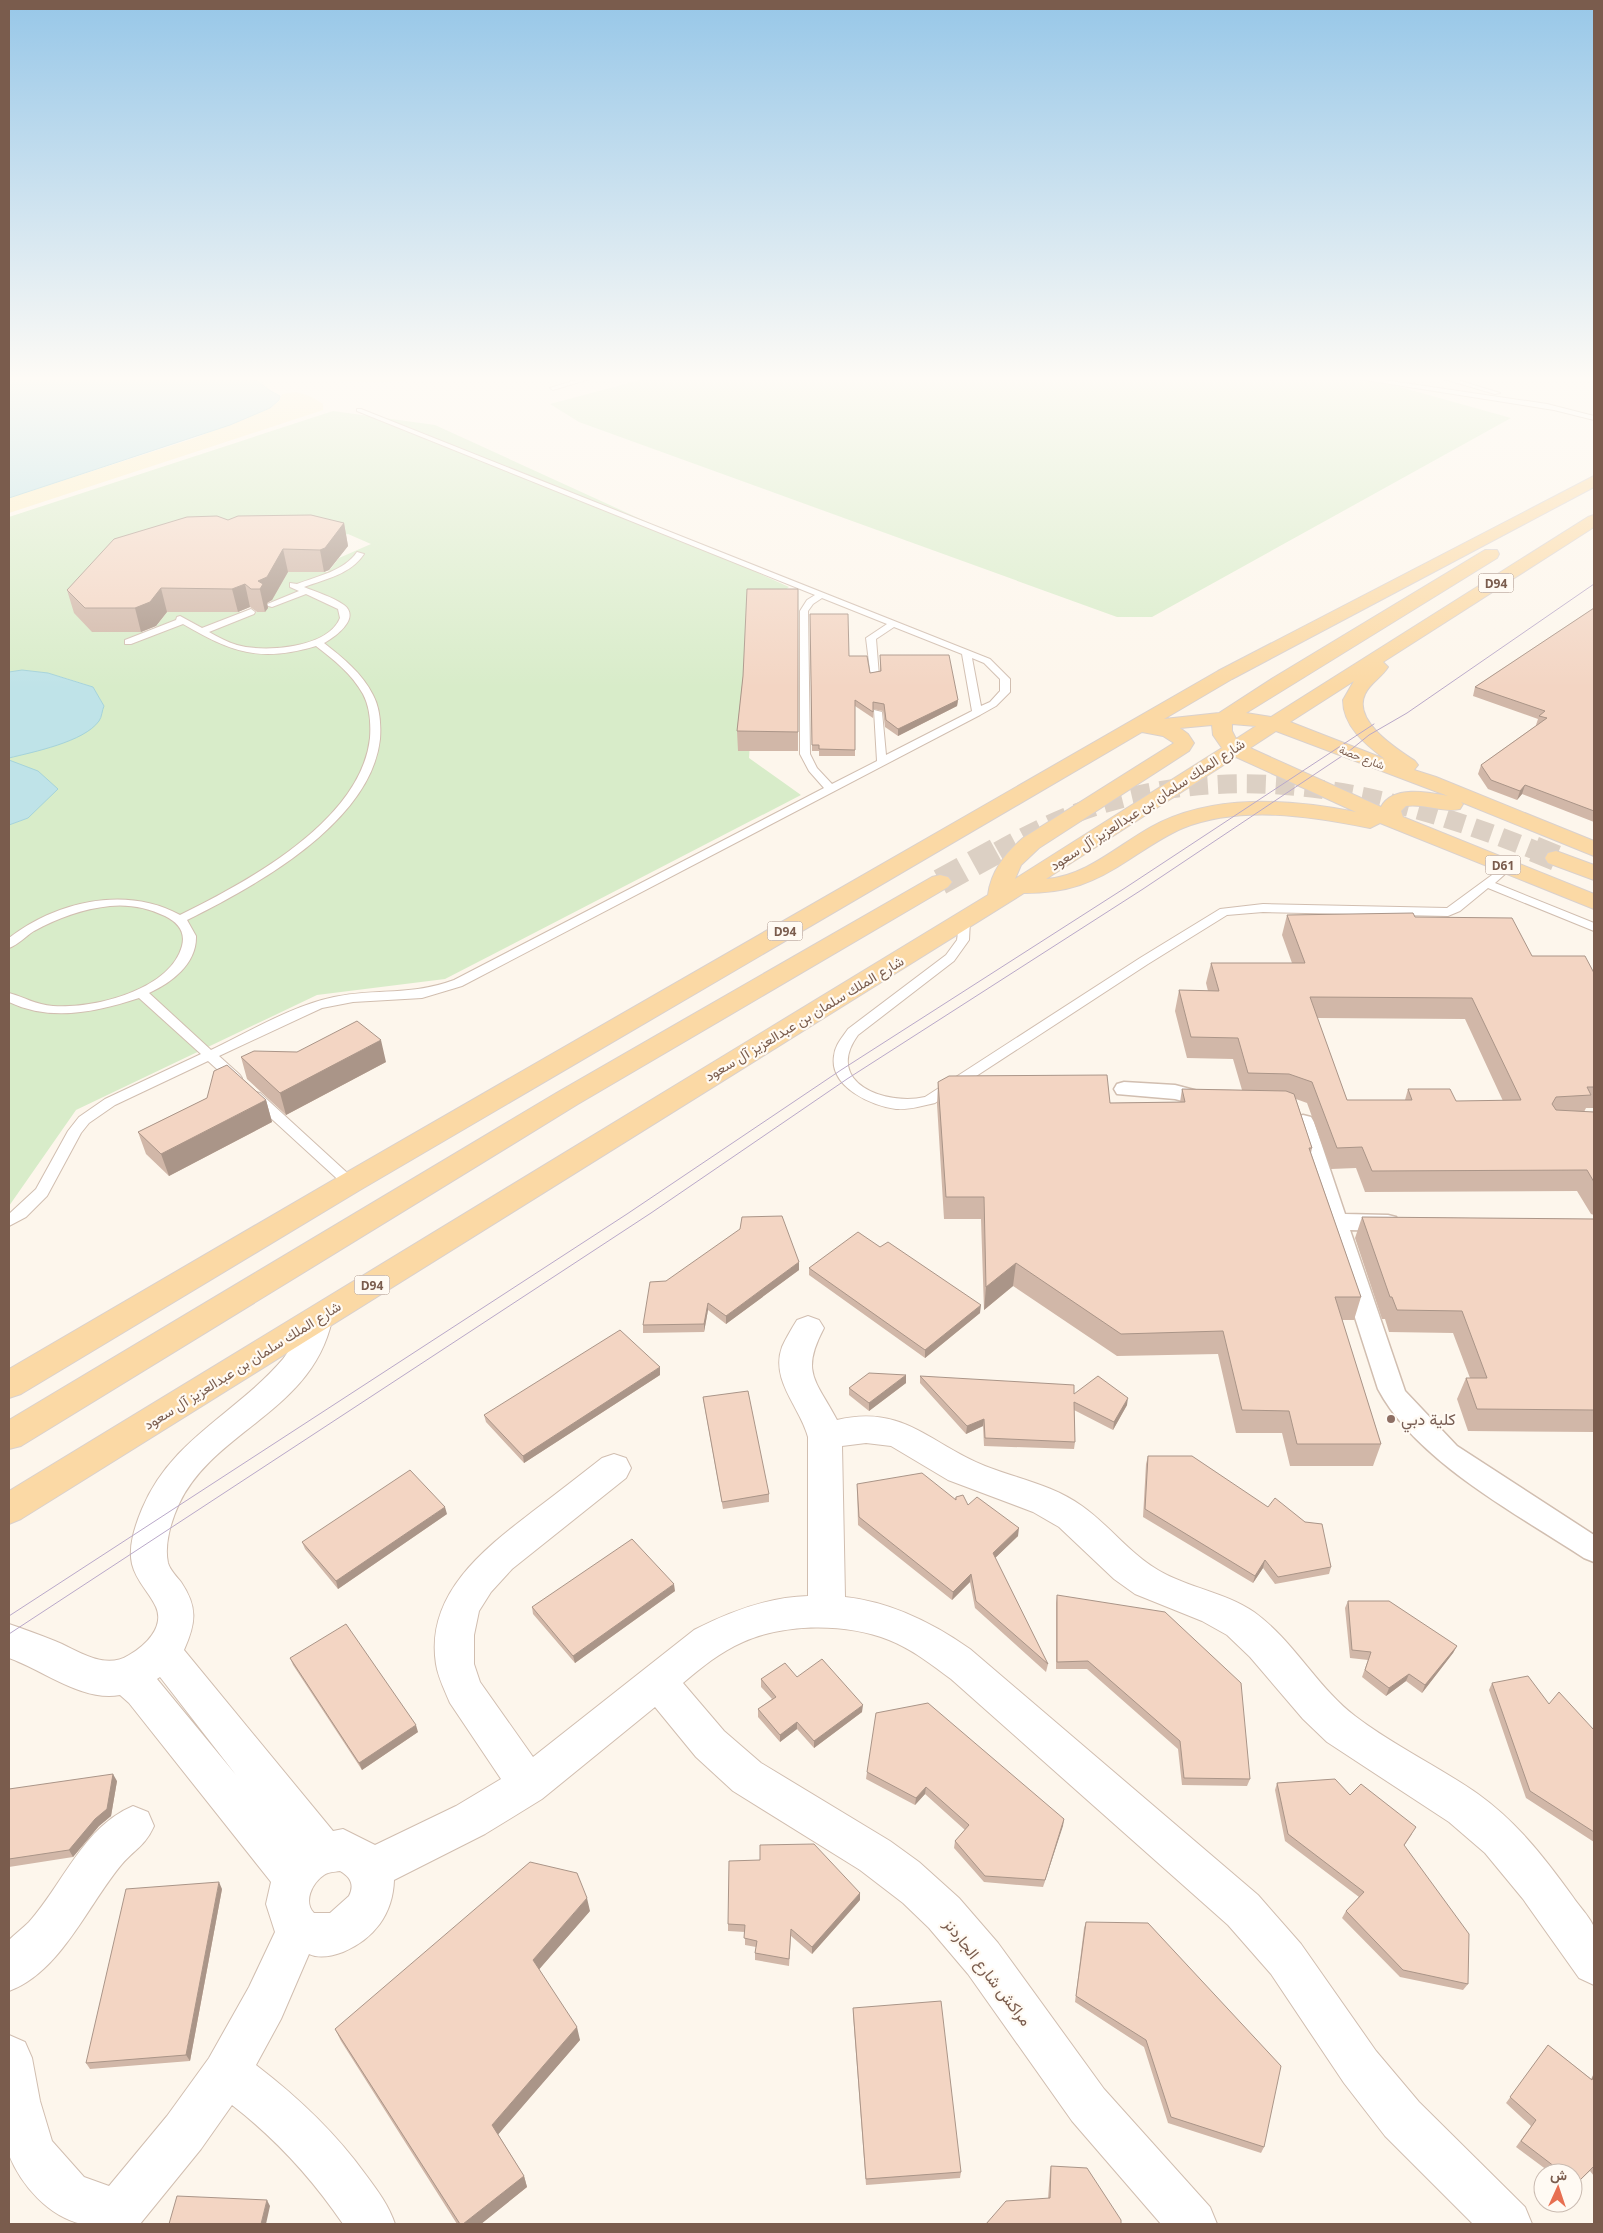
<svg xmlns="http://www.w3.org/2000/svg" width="1603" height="2233" font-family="'Open Sans',Vazirmatn,sans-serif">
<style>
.green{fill:#d8ecc9;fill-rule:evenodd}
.sand{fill:#fcefc7}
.water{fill:#bfe3e8;stroke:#a5d3da}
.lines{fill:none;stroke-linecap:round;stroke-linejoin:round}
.primary-tunnel-far1{stroke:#dcd0c4;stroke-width:19;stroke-dasharray:19 10;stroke-linecap:butt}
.primary-tunnel{stroke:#dcd0c4;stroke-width:26;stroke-dasharray:26 12;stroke-linecap:butt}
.service-casing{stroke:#d1beb0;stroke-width:2}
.pedestrian-casing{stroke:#d1beb0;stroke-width:3}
.minor-casing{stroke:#d1beb0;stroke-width:2}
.primary-casing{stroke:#dad1cd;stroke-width:2}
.service{fill:#fff;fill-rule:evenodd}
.pedestrian{fill:#fff;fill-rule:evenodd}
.minor{fill:#fff;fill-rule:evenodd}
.primary{fill:#fbd9a5;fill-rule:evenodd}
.tram{stroke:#b9a8c9;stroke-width:1}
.wall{fill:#d1b7a8;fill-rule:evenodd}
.shaded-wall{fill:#aa9588}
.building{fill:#f3d5c3;stroke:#aa9588;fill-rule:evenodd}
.education-dot{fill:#8d6e63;stroke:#fffaf3;stroke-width:2}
.labels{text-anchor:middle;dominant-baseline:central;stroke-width:4.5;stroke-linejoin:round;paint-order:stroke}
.far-street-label{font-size:11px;fill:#7a5c4d;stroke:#fffaf3}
.shield{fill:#fffaf3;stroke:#a28b7f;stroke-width:1}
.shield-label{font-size:12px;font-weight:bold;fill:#7a5c4d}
.street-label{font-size:14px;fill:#7a5c4d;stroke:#fffaf3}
.near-education-label{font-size:16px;fill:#785e54;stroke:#fffaf3;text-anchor:start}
.near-street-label{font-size:16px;fill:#7a5c4d;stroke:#fffaf3}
</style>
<rect width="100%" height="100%" fill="#fdf6ec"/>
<path class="green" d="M659,375h698l154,43 -359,199h-35l-538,-195 -29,-18z
M333,411l102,14 354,162 -30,23 -10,148 52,37 -356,184 -128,16 -241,115 -67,96v-381l19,-7 -19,-60 34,-9 39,-15 22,-28 -11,-19c-28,-9 -55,-19 -84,-15v-155zM348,534l23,10 -32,14 -11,14h-40l-23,40h-98l-15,20h-60z"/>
<path class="sand" d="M316,375h118c-34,9 -84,10 -118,0z
M296,392l14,4 13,8v6l-314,103v-15l186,-60 75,-30 9,-7 3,-7z"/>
<path class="water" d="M250,375l19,15 11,6 -1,4 -9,8 -40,17 -221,73v-122z
M22,670l26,3 45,14 11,19c-2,4 -2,11 -5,15 -15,21 -66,31 -90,37v-86z
M9,760l29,11 20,18 -30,29 -19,7z"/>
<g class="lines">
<path class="primary-tunnel-far1" d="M998,851c36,-20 74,-39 115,-50 148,-40 285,-5 424,50"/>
<path class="primary-tunnel" d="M1534,849l22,9
M940,882l60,-33"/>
<defs>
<path id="service" d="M592,375h11l-50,15 -3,-2z
M1333,375h17l197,29 47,12v4l-40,-10z
M1430,375h11l59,18 -5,1z
M357,409h4l629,250 20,20v13l-14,14 -16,9 -518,271 -40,12 -69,4 -31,6 -103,48 21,19 2,3 -2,3h-10l-22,-20 -93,44 -26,18 -8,10 -34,63 -21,21 -17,9v-12l27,-25 32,-58 11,-14 26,-18 96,-45 -62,-56c-43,14 -88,24 -130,4v-9c15,4 27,12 44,13 41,3 117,-16 129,-60 4,-15 -5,-24 -17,-30 -17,-8 -36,-12 -55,-10 -28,3 -52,12 -76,25 -8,5 -16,14 -25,17v-10c47,-36 116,-53 171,-23 67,-33 181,-94 190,-177 1,-14 0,-31 -7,-44 -12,-21 -29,-34 -47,-48 -56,17 -85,6 -133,-22l-52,20h-6v-4l51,-20 1,-3 3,-1 22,12 49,-19 4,3 -1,2 -45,18c9,5 18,10 28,13 28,8 91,3 103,-27l-2,-9 -32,-15 -34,13 -7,-2 34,-14 -9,-4v-4l7,1c21,-8 47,-13 60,-32l7,2c-13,20 -38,25 -60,33 12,5 29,10 40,18 17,13 -9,32 -20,38 19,15 38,30 49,52 7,13 8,30 7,44 -9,84 -126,148 -193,181l9,16c1,28 -25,47 -47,57l62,57c40,-19 80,-44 123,-53 42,-9 77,-1 120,-17l370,-192 -15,-17 -9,-17v-143l7,-11 8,-5 -458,-184zM822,598l65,26 -21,14 5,40 8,-2 -3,-37 18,-12 68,27 10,57 -86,44 -4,-43 -8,-2 3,51 -45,23 -15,-16 -7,-14 -2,-143 5,-7zM972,658l12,5 16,16v12l-10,11 -9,4z
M1507,864l6,3 -18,16 99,40v8l-106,-43 -28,23 -12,5 -185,-4 -36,3 -79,49 -213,139c-13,3 -26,7 -39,6 -24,-3 -67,-22 -62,-53 1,-11 8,-18 14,-27l98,-74 11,-15 3,-23 4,-1 6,4 -1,20 -15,21 -96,74c-35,48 28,71 67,62l215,-139 80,-49 43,-5 184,4z
M255,1092l5,1 95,87 2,3 -2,3h-10l-95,-87 -2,-3 2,-3z"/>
<path id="pedestrian" d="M1124,1082l51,3 42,11 4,5 -4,5 -7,2 -35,-9 -58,-5 -3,-5 3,-5z
M1303,1115l8,2 3,5 31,92 43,1 8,2 3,6 -3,6 -8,2 -38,-1 55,161 52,55 137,89v27l-10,-4c-67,-44 -168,-97 -206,-169l-86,-267 3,-5z"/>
<path id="minor" d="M316,1308l11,4 5,8c-20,92 -118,110 -153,184 -8,17 -15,41 -11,59 2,7 9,14 13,19 17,25 15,41 3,68l149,181 10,-2 32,16 81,-39 45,-27 -51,-76c-5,-12 -12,-26 -14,-39 -11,-70 48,-115 96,-152 24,-18 47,-36 70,-54l12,-4 12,4 5,10 -5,10 -114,91 -21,23 -12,19 -5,24v29l6,18 53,75 161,-127c35,-18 74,-33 114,-34v-159c-8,-30 -38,-57 -26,-90 4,-9 10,-19 15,-27l11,-4 11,4 5,8c-24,45 -8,52 13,92 66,-16 93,24 148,46 33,13 68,19 97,40 27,19 47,47 76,64 30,18 67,22 96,42 40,29 63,75 101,104 39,30 83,50 123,78 39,28 67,64 95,103 6,9 15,18 20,28 5,10 2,47 1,60l-15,-7 -56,-79 -38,-46 -36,-31 -122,-80 -24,-23 -53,-62 -23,-22 -25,-14 -67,-27 -21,-15 -55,-52 -26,-15 -85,-32 -57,-34 -25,-3 -24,3 3,151c46,5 88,26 125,52l288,246 43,49 75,107 43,51 106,105 7,17h-59l-88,-88 -41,-53 -73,-109 -43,-49 -277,-246c-19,-14 -39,-30 -62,-39 -43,-17 -103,-17 -146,2 -23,10 -41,25 -60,41l41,48 37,32 129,78 29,21 40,36 39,45 106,146 106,118 7,17h-56l-89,-103 -104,-147 -39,-46 -26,-25 -43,-33 -127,-79 -37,-34 -41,-50 -113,92 -57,35 -91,46c-1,34 -20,59 -51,72 -11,4 -23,7 -34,2l-28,65 -25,46c43,33 79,67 110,110 12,16 23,31 29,49h-52c-32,-47 -67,-85 -111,-119l-31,44 -61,75c-18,0 -41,4 -58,0 -33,-7 -61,-39 -73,-69v-120l16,7 7,16 8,43 12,40 32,36 25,9 58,-70 42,-58 40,-71 26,-55 -9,-28 5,-22 -142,-179 -9,-8c-38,7 -77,-25 -111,-37v-34c15,5 31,11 46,17 23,9 49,30 74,14 16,-9 36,-28 27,-48 -7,-15 -20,-26 -24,-43 -4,-18 3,-38 10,-55 29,-70 94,-95 141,-150 13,-16 13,-31 22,-47zM160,1677l76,98 -79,-96zM340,1871c10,6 15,13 9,25l-19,17h-16c-11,-11 -2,-30 10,-38 4,-3 10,-3 16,-4z
M133,1806l15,6 6,14c-9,20 -19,23 -32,38 -34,40 -61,108 -113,127v-51c6,-6 14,-12 20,-18 34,-38 55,-96 104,-116z"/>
<path id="primary" d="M1594,476v11l-362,192 -68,40 55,-6 54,-35 212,-128h12l2,4 -2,4 -251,155 25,4 317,-200 6,-2v12l-211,135 5,5c-6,10 -18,16 -23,27 -13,27 32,55 50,67l3,4 -4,5 22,7 158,64v15l-133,-54 2,2 -3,5c-17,4 -36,-6 -54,-3l-5,5 2,6 191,77v15l-214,-86 -10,5c-61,-12 -128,-23 -187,0 -19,8 -36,20 -53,31 -36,24 -62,34 -106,34l-1003,626 -12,5v-33l979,-596c3,-24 17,-41 35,-57l151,-95 -11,-7 -21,-4 -782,458 -339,204 -12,4v-29l331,-193 878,-505zM1354,681l-11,19c0,26 22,44 42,59l-95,-37zM1232,724l24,2 -20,13 -4,-8zM1212,725l1,10 9,13 -207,131 6,-14 18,-17 150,-97 5,-8 -6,-9 -8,-6zM1276,731l172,65c-20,-4 -56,-11 -67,11l-131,-59zM1236,757l120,55c-67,-13 -144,-19 -205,15 -34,19 -65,49 -105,52z
M1556,851l38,14v15l-46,-17 -3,-5 3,-5z
M940,875l8,2 4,5 -4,5 -370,217 -557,342 -12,3v-29l549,-328 374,-215z"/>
</defs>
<use href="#service" class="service-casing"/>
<use href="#pedestrian" class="pedestrian-casing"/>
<use href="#minor" class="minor-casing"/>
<use href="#primary" class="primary-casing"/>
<use href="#service" class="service"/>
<use href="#pedestrian" class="pedestrian"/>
<use href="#minor" class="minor"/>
<use href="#primary" class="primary"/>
<path class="tram" d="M9,1616l618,-402 214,-144 284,-182 249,-164
M9,1634l642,-421 196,-134 296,-190 205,-137 21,-17 38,-22 187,-129"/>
</g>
<path class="wall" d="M228,520l116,3 4,23 -19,24 -5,2h-36l-16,28 -5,3 1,5 -3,4h-8l-7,-5 -12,5h-71l-11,14 -15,6h-49l-18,-19 -7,-23z
M798,589v162h-60l-1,-20 6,-55z
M1594,608v214l-72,-28 -5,6 -29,-11 -10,-15 3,-9 56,-40h-1l2,-6 -65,-23 2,-9z
M810,614l39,42 21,17 10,-2v-16l78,45 -1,6 -59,30 -13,-9 -2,-16 -10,-2v9l-18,-12v50h-36v-5h-7z
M1287,915l128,2 117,39 62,17v135h-8l-2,4h10v103l-3,-1 -14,-23 -212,1 -9,-24 -25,1 -24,-66 -11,-4 16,49 -1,5 50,144 -7,23h-12l39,124 -8,22h-83l-8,-33h-46l-18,-79 -101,2 -104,-70 -29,24 -3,-91h-37l-7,-115 1,-22 172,21 70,-1 2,-13 60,1 -9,-31 -46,-1 -12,-47 4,-21 29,1 -2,-8 5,-20h81l-10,-28zM1317,1018l148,1 38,82h-47l-48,-12 -3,11h-58z
M297,1052l89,10 -100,53 -39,-36 -6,-22z
M207,1098l59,2 6,22 -103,54 -23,-22 -8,-22z
M1362,1217l232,2v213l-126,-1 -11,-32 9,-21h4l-17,-45 -64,-1 -4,-13h-3l-27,-81z
M809,1268l171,45 -55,45 -116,-83z
M799,1270l-73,54 -18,-14 -4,22 -61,1v-8l23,-44z
M660,1375l-136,88 -38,-41 -2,-7z
M920,1376l154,18 53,11 -14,25 -39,-20 1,32 -1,7 -90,-3 -1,-20 -17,8 -46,-51z
M906,1383l-37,28 -20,-16v-7z
M703,1397l66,97v8l-46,7 -19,-105z
M1148,1456l183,111 -2,7 -54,10 -12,-16 -10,15 -110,-66 3,-53z
M857,1484l98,15 1,-2 62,39 -23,22 53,106 -2,8 -71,-64 -5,-26 -18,18 -94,-75z
M447,1514l-109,75 -33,-40 -3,-7z
M675,1591l-100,72 -42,-49 -1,-7z
M1057,1595l193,184 -3,7 -65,-1 -4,-36 -91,-80h-31v-66z
M1348,1601l109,45 -4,7 -31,40 -16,-12 -20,15 -24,-19 6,-17 -18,-2 -5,-50z
M290,1658l128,74 -56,38 -69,-105z
M797,1677l65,35 -48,36 -17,-19 -17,13 -22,-25v-8l14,-10 -11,-12v-8z
M1492,1683l57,21 45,26v112l-68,-44 -37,-108z
M867,1772l197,47 -21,68 -59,-5 -30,-34 1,-7 10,-11 -40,-36 -10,11 -49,-26z
M117,1781l-6,35 -12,10 -26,31 -64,10v-78z
M1277,1783l73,12 62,39 -8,12 64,138 -5,6 -63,-13 -58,-59 4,-7 13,-14 -74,-56 -10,-51z
M222,1889l-32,172 -100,8 -4,-6z
M860,1900l-48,54 -21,-18 -2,30 -34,-6v-7l1,-6 -11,-2v-13l-17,-1v-7z
M590,1911l-51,58 41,71 -82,94 26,42 3,11 -46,37h-24l-116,-183 -6,-12z
M1086,1922l178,225 -3,6 -93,-30 -24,-76 -69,-45 9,-74z
M853,2008l108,164 -1,6 -94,7 -13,-171z
M1548,2045l43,34 3,-6v103l-4,-5 -17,16v-14h-22l-35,-26 15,-21 -25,-23z
M1051,2166l70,54 -73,-22 2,-26z"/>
<path class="shaded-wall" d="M344,523l4,23 -19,24 -5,2 -4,-22z
M283,549l5,23 -16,28 -5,3 1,5 -3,4 -7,-31z
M245,584l5,23 -12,5 -6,-23z
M161,588l6,24 -11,14 -15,6 -6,-24z
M958,700l-1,6 -59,30v-7z
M1525,785l-3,9 -5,6 3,-9z
M381,1040l5,22 -100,53 -6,-22z
M266,1100l6,22 -103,54 -8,-22z
M799,1262v8l-73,54v-8z
M1016,1263l-3,23 -29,24 2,-23z
M708,1303v7l-4,22v-8z
M981,1305l-1,8 -55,45v-8z
M660,1367v8l-136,88 -1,-7z
M906,1375v8l-37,28v-8z
M1128,1398l-1,7 -14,25 1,-8z
M984,1419l-1,7 -17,8 1,-8z
M445,1507l2,7 -109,75 -2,-8z
M1019,1528l-1,8 -26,25 1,-8z
M1265,1560l-2,8 -10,15 2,-7z
M971,1574l-1,8 -18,18 1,-8z
M674,1584l1,7 -100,72 -2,-7z
M1457,1646l-4,7 -31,40 3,-8z
M1409,1674l-3,7 -20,15 3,-8z
M863,1705l-1,7 -48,36v-7z
M797,1722v7l-17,13v-7z
M416,1725l2,7 -56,38 -3,-7z
M113,1774l4,7 -6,35 -12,10 -26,31 -4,-7z
M926,1787l-1,7 -10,11 1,-7z
M1064,1819l-1,7 -20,61 2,-7z
M219,1882l3,7 -32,172 -4,-6z
M860,1893v7l-48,54v-7z
M587,1898l3,13 -54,62 -3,-13z
M577,2027l3,13 -84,97 -4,-12z
M524,2176l3,11 -46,37h-18z
M267,2200l3,6 -4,18h-5z"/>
<path class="building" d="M311,515l33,8 -19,25 -5,2 -37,-1 -16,28 -9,4 5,3 -3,5h-9l-6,-5 -13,5 -71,-1 -11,14 -15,6h-50l-18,-18 47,-51 73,-22 30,-1 11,4 10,-4z
M747,589h51v143l-61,-1 6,-55z
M1594,608v203l-69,-26 -5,6 -29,-11 -10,-15 66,-47 -8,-2 6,-5 -70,-24z
M810,614h38l1,42h18l3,17 11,-2 -1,-16h69l9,45 -60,29 -12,-9 -2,-16 -11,-2v10l-18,-12v50l-36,-1v-4h-7z
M1413,913l2,4 97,1 20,38h53l9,17v114h-7l4,8 -35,2 -4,7 4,6 38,2v70l-7,-12 -215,1 -10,-24 -25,1 -25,-66 -23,-8 -41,-1 -10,-35 -47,-1 -12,-47 40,1 -8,-28h94l-18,-48zM1310,997l162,1 49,102 -65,1 -6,-12h-42l4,11h-65z
M357,1021l24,19 -101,53 -39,-36 13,-6 43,1z
M227,1065l39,35 -105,54 -23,-22 69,-34 7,-27z
M1107,1075l3,28 75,-1 -3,-13 104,2 8,3 18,54h-3l52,149h-26l46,147h-84l-8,-33 -47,-1 -19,-79 -102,3 -105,-71 -30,24 -2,-90h-38l-8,-115 11,-6z
M782,1216l17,46 -73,54 -18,-13 -4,21 -61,1 7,-43 16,-1 74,-52 2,-12z
M1362,1217l232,2v191l-117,-1 -11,-31h21l-25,-67 -65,-1 -5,-13h-2z
M858,1232l22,15 8,-5 93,63 -56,45 -116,-82z
M620,1330l40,37 -137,89 -39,-41z
M869,1373l37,2 -37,28 -20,-15z
M920,1376l154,9v9l24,-18 30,22 -14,24 -40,-20 1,40 -90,-4 -1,-19 -17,7z
M748,1391l21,103 -47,8 -19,-105z
M1148,1456h44l76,51 7,-9 30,24 17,2 9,43 -53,10 -13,-17 -10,16 -110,-67z
M410,1470l35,37 -109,74 -34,-39z
M922,1473l34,27v-3l7,-2 5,10 9,-8 42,31 -26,25 55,111 -72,-63 -5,-27 -18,18 -94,-75 -2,-33z
M632,1539l42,45 -101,72 -41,-49z
M1057,1595l108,17 76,71 9,96 -66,-1 -4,-37 -92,-80 -31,1z
M1348,1601h41l68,45 -32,39 -16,-11 -20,14 -24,-18 6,-18 -19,-2z
M346,1624l70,101 -57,38 -69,-105z
M822,1659l41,46 -49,36 -17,-19 -17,13 -22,-26 18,-12 -15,-18 24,-16 12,14z
M1528,1676l21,28 10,-12 35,38v102l-64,-41 -38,-108z
M928,1703l136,116 -19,61 -60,-4 -30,-35 14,-16 -43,-38 -10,11 -49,-26 9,-59z
M113,1774l-6,35 -12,10 -26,31 -60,9v-70z
M1335,1779l15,16 11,-11 55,43 -12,18 65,89 -1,50 -65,-14 -57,-59 18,-19 -76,-58 -11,-51z
M814,1844l46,49 -48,54 -21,-18 -2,30 -34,-6 2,-12 -13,-3 1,-13 -17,-1 1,-63 31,-1v-15z
M530,1862l47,11 10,25 -54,62 44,67 -85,98 32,51 -61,48h-3l-125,-195z
M219,1882l-33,173 -100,8 40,-174z
M1086,1922l62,1 133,143 -17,81 -93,-30 -25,-77 -70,-44z
M941,2001l20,171 -95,7 -13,-171z
M1548,2045l44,35 2,-5v91l-17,17 -4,-3v-7h-10l-42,-32 15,-21 -26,-23z
M1051,2166l36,2 34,52v4h-135l20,-23 44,-3z
M177,2196l90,4 -6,24h-92z"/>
<linearGradient id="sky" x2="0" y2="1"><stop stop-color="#97c7e8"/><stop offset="0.55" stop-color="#fefbf6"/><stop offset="1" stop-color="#fefbf6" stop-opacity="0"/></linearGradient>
<rect width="1603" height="688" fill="url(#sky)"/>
<circle class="education-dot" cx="1391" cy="1419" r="5"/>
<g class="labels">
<g class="far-street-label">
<text transform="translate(1362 757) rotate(21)">شارع حصة</text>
</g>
<g class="shield">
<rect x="1478.5" y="573.5" width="35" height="19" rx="4"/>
<rect x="1485.5" y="855.5" width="35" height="19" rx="4"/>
<rect x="767.5" y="921.5" width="35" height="19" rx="4"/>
<rect x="354.5" y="1275.5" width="35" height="19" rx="4"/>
</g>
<g class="shield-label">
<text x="1496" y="583">D94</text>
<text x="1503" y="865">D61</text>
<text x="785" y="931">D94</text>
<text x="372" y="1285">D94</text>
</g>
<g class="street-label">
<text transform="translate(1147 804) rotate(-33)">شارع الملك سلمان بن عبدالعزيز آل سعود</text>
<text transform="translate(804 1018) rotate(-31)">شارع الملك سلمان بن عبدالعزيز آل سعود</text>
<text transform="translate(242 1365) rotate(-32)">شارع الملك سلمان بن عبدالعزيز آل سعود</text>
</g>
<g class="near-education-label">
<text x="1401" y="1419">كلية دبي</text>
</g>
<g class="near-street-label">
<text transform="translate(988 1972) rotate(52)">مراكش شارع الجاردنز</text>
</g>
</g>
<rect width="1603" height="2233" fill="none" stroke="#7a5c4d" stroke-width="20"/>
<g transform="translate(1558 2188) rotate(3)"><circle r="24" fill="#fffaf3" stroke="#cabbb1"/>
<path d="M0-4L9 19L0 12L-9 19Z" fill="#e76f51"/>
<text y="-8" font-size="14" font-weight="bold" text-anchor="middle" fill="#7a5c4d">ش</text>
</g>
</svg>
